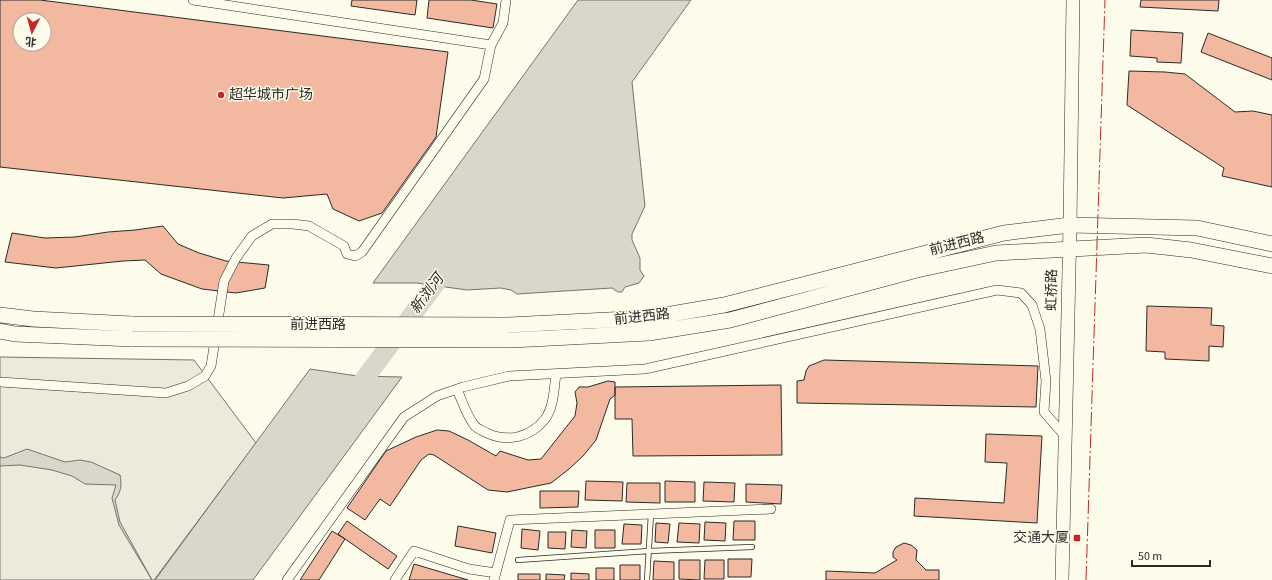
<svg xmlns="http://www.w3.org/2000/svg" width="1272" height="580" font-family="'Source Sans 3','Noto Sans SC',sans-serif">
<style>
.green{fill:#ecebdb;stroke:#74746e}
.water{fill:#d8d7c9;stroke:#74746e}
.lines{fill:none;stroke-linecap:round;stroke-linejoin:round}
.river{stroke:#d8d7c9;stroke-width:19}
.building{fill:#f2b8a0;stroke:#2b2b2b;fill-rule:evenodd}
.lane-casing{stroke:#2b2b2b;stroke-width:6}
.street-casing{stroke:#2b2b2b;stroke-width:10}
.secondary-casing{stroke:#2b2b2b;stroke-width:14}
.primary-casing{stroke:#2b2b2b;stroke-width:16}
.lane{stroke:#fdfbea;stroke-width:4.5}
.street{stroke:#fdfbea;stroke-width:9}
.secondary{stroke:#fdfbea;stroke-width:13}
.primary{stroke:#fdfbea;stroke-width:15}
.primary-bridge-casing{stroke:#2b2b2b;stroke-width:16;stroke-linecap:butt}
.primary-bridge{stroke:#fdfbea;stroke-width:15}
.power{stroke:#c62828;stroke-width:1;stroke-dasharray:14 3 2 3;stroke-linecap:butt}
.poi-dot{fill:#c62828;stroke:#fdfbea;stroke-width:1.5}
.labels{text-anchor:middle;dominant-baseline:central;stroke-width:3;stroke-linejoin:round;paint-order:stroke}
.poi-label{font-size:14px;fill:#2b2b2b;stroke:#fdfbea;text-anchor:start}
.street-label{font-size:14px;fill:#2b2b2b;stroke:#fdfbea}
.water-label{font-size:15px;font-style:italic;fill:#2b2b2b;stroke:#fdfbea}
</style>
<rect width="100%" height="100%" fill="#fdfbea"/>
<path class="green" d="M0,357l194,3 62,83 -102,137h-154z"/>
<path class="water" d="M578,0h113l-59,82 13,124 -13,28v6l8,18v12l4,6 -5,7 -14,4 -3,5h-4l-6,-4 -95,6 -6,-4 -10,-2 -34,2 -50,-7h-44z
M310,369l47,7 45,1 -149,203h-98z
M27,449l38,13 15,-2 11,2 29,13c2,10 1,17 -5,25l5,22 32,58 -33,-55 -7,-27 4,-13 -31,-1 -13,-8 -20,-6 -32,-5 -20,1v-9l4,1z"/>
<g class="lines">
<path class="river" d="M351,397l99,-133"/>
</g>
<path class="building" d="M0,0h40l408,52 -12,85 -54,76 -23,8 -26,-12 -6,-15 -44,4 -283,-31zM20,20h24v24h-24z
M352,0h65l-2,15 -64,-9z
M429,0h42l26,4 -4,24 -66,-10z
M1141,0h78l-1,11 -78,-4z
M1131,30l52,3 -2,30 -24,-1v-4l-27,-2z
M1208,33l64,25v22l-71,-28z
M1129,71l36,1 20,2 50,38 18,-1 19,4v72l-50,-11 2,-8 -97,-63z
M163,226l15,18 21,9 27,8 43,4 -4,23 -29,5 -34,-4 -41,-15 -16,-14 -22,1 -67,7 -51,-6 7,-29 33,5 30,-1 33,-5 27,-2z
M1147,306l65,2 -1,17 13,1 -1,21 -14,-1v15l-44,-2v-7l-19,-1z
M824,360l214,6 -2,41 -239,-4v-22l7,-1 2,-9 3,-5z
M608,381l7,1v13l-5,4 -14,41 -13,16 -14,13 -18,14 -44,9 -19,-2 -54,-35 -5,-1 -8,6 -31,46 -10,-7 -15,21 -18,-12 39,-57 30,-14 21,-7 12,1 19,9 28,16 4,-5 28,9 13,-1 34,-43 2,-13 -2,-11 4,-5h9z
M781,385l1,70 -149,1 -1,-37h-17v-32z
M986,434l56,2 -5,87 -123,-7 1,-18 89,5 3,-40 -22,-1z
M586,481l37,1 -1,19 -37,-1z
M665,481l30,1v20h-30z
M704,482l31,1 -1,19 -31,-1z
M627,483h33v20l-34,-1z
M746,484l36,1 -1,19 -35,-2z
M540,491h39l-1,16 -38,1z
M347,521l50,35 -9,13 -50,-35z
M734,521h21v19h-22z
M705,522l21,1 -1,18 -21,-1z
M656,523l14,1 -2,19 -13,-1z
M679,523l21,1 -1,19 -22,-1z
M624,524l18,1 -1,19h-19z
M458,526l38,7 -4,20 -37,-7z
M522,529l18,2 -2,19 -17,-2z
M572,530l15,1 -1,17 -15,-1z
M595,530h20v18h-20z
M332,531l13,8 -26,41h-19z
M548,532h18l-1,17 -17,-1z
M904,543l7,2 6,5 -1,10 10,10h13v10h-113v-9l49,2 22,-13 -4,-3v-5l3,-5z
M728,559h24l-1,18h-23z
M679,560h21v20l-21,-1z
M705,560h19v19h-20z
M654,561l20,1v18h-21z
M414,564l54,16h-59z
M620,565h20v15h-20z
M596,568h18v12h-18z
M571,573l18,1v6h-18z
M518,574h22v6h-22z
M546,574l19,1 -1,5h-18z"/>
<g class="lines">
<defs>
<path id="lane" d="M518,560l131,-9 103,-4
M647,580l4,-66"/>
<path id="street" d="M491,45l12,-22 3,-23
M0,382l166,11 22,-7 17,-10 6,-10 13,-85 12,-23 16,-22 20,-12h21l16,2 35,20 3,8 8,2 7,-4 122,-173 7,-34 -298,-45
M457,389c5,12 9,25 17,36 3,4 9,6 13,8 21,10 44,4 58,-14 9,-12 9,-31 11,-45
M287,580l117,-163 33,-21 26,-9 46,-11 136,-7 352,-79 24,3 11,12 8,24 6,52 -2,31 21,24
M395,580l19,-29 55,18 27,4
M494,580l16,-60 261,-11"/>
<path id="secondary" d="M1062,580l8,-355 3,-225"/>
<path id="primary" d="M0,315l33,4 99,5
M648,318l76,-13 280,-72 66,-8 127,3 75,16
M0,331l15,3 118,5
M649,333l81,-13 187,-50 79,-17 150,-8 45,5 81,16"/>
</defs>
<use href="#lane" class="lane-casing"/>
<use href="#street" class="street-casing"/>
<use href="#secondary" class="secondary-casing"/>
<use href="#primary" class="primary-casing"/>
<use href="#lane" class="lane"/>
<use href="#street" class="street"/>
<use href="#secondary" class="secondary"/>
<use href="#primary" class="primary"/>
<defs>
<path id="primary-bridge" d="M132,324l375,1 141,-7
M133,339l379,1 137,-7"/>
</defs>
<use href="#primary-bridge" class="primary-bridge-casing"/>
<use href="#primary-bridge" class="primary-bridge"/>
<path class="power" d="M1086,580l19,-580"/>
</g>
<g class="poi-dot">
<circle cx="221" cy="95" r="4"/>
<rect x="1073" y="534" width="8" height="8" rx="2"/>
</g>
<g class="labels">
<g class="poi-label">
<text x="229" y="95">超华城市广场</text>
<text x="1069" y="538" text-anchor="end">交通大厦</text>
</g>
<g class="street-label">
<text transform="translate(957 244) rotate(-14)">前进西路</text>
<text transform="translate(1052 290) rotate(-89)">虹桥路</text>
<text transform="translate(642 317) rotate(-6)">前进西路</text>
<text x="318" y="325">前进西路</text>
</g>
<g class="water-label">
<text transform="translate(427 294) rotate(-53)">新浏河</text>
</g>
</g>
<g transform="translate(32 32) rotate(186)"><circle r="19" fill="#fdfbea" stroke="#a9a89e"/>
<path d="M0-3L7 15L0 10L-7 15Z" fill="#c62828"/>
<text y="-6" font-size="11" font-weight="bold" text-anchor="middle" fill="#2b2b2b">北</text>
</g>
<path d="M1132 560v6h78v-6" fill="none" stroke="#2b2b2b" stroke-width="2"/>
<text x="1138" y="560" font-size="12" fill="#2b2b2b" stroke="#fdfbea" stroke-width="3" paint-order="stroke">50 m</text>
</svg>
